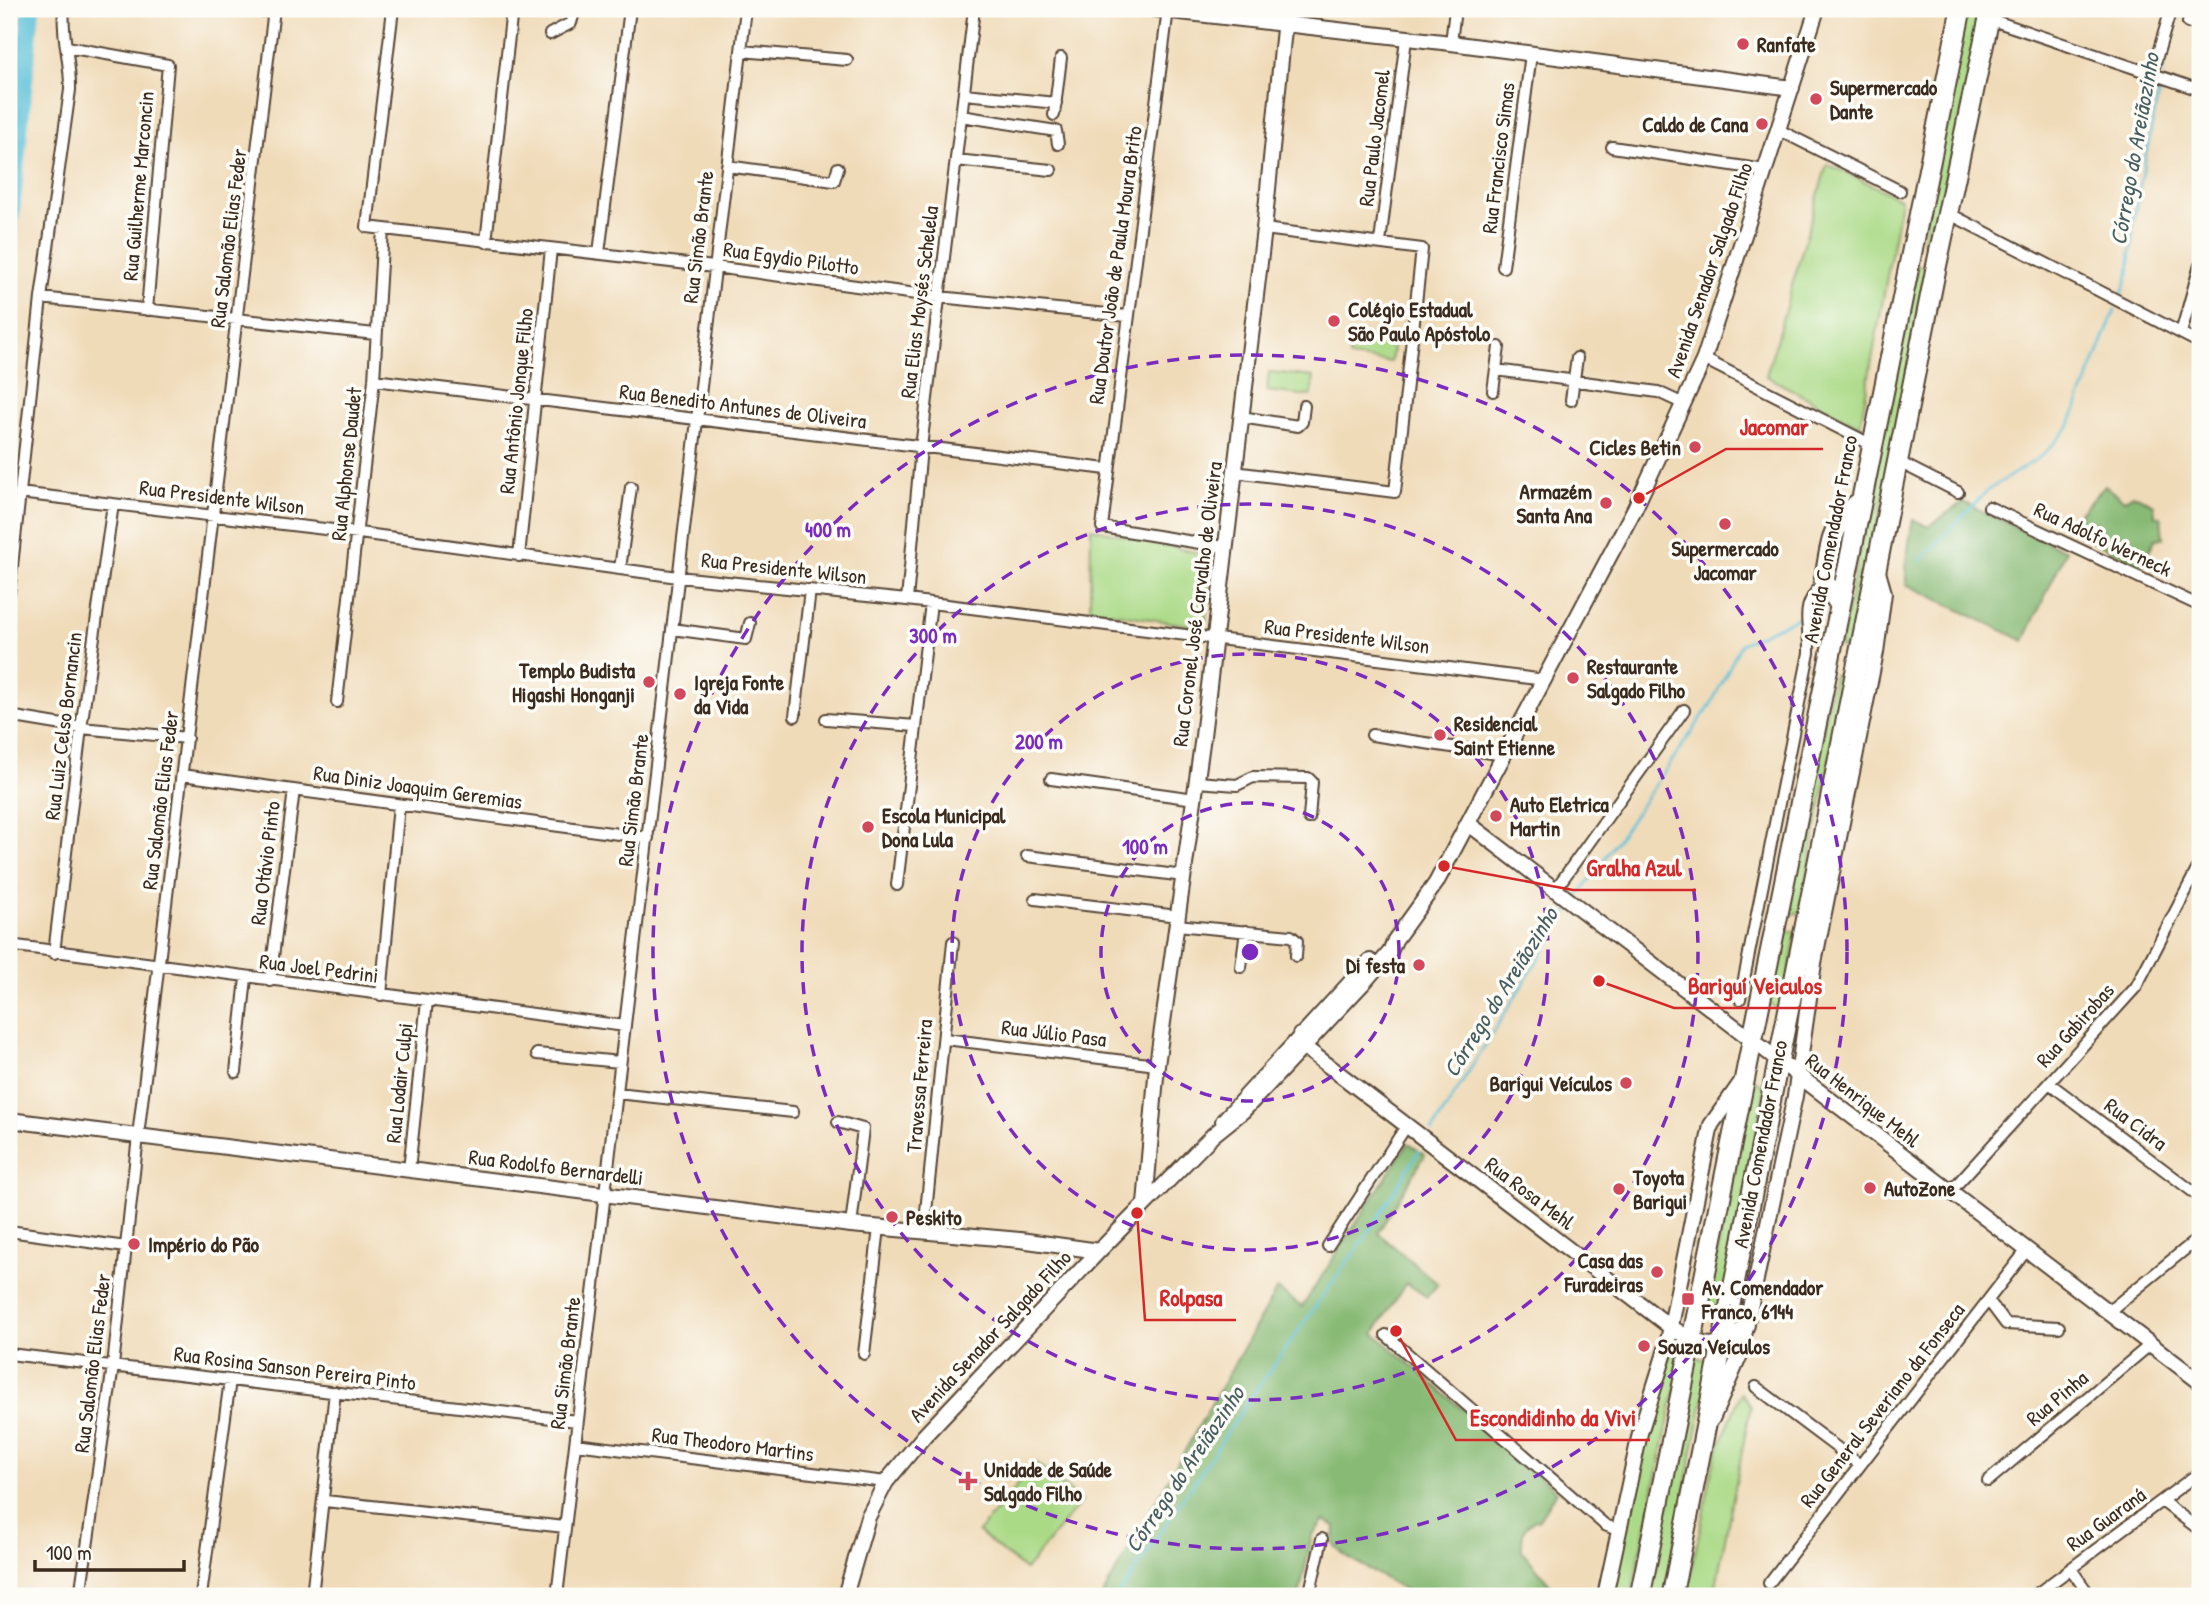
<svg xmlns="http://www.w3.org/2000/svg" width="2209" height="1605" font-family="'Patrick Hand',sans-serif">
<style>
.green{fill:#abda87;stroke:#738252;stroke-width:2}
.forest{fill:#88ba74;stroke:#627249;stroke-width:2}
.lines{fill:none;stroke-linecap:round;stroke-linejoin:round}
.stream{stroke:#5ac0d8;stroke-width:2.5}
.river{stroke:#5ac0d8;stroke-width:18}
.street-casing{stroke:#564535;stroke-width:14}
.secondary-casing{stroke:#564535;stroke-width:18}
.highway-casing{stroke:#564535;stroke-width:23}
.street{stroke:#fff;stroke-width:10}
.secondary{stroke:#fff;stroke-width:14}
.highway{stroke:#fff;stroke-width:19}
.ring{fill:none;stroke:#7b2cbf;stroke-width:3.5;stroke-dasharray:12 9}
.poi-dot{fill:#d1495b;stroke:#fdfcf7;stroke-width:2.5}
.labels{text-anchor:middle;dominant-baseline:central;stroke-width:7;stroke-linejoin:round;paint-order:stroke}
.poi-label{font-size:21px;font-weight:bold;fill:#3b2a1e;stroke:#fdfcf7;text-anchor:start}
.street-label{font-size:21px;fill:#3b2a1e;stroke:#fdfcf7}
.water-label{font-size:23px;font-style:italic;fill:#465e5f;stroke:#fdfcf7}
.centre{fill:#7b2cbf;stroke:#fdfcf7;stroke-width:3.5}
.ring-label{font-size:21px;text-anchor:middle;font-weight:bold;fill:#7b2cbf;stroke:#fdfcf7;stroke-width:7;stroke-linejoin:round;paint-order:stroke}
.leader{fill:none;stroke:#d62828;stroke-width:2.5}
.callout-dot{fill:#d62828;stroke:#fdfcf7;stroke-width:2.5}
.callout-label{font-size:23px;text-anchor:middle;font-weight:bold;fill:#d62828;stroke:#fdfcf7;stroke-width:7;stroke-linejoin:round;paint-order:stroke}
</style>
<rect width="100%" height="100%" fill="#fdfcf7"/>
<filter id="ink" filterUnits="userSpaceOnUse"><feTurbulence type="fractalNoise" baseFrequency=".0143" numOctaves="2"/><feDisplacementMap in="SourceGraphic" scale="14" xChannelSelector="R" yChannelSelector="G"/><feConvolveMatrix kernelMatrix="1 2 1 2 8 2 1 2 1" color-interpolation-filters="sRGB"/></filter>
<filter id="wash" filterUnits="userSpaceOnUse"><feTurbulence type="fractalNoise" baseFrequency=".00686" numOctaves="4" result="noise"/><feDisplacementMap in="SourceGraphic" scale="28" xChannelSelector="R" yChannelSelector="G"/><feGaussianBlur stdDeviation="1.57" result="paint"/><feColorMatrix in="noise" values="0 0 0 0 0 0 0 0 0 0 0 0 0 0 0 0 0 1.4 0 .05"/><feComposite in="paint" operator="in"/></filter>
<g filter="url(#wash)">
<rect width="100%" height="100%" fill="#f0dbb9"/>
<path class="green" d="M1965,9h19l-51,236 -11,-4z
M1827,164l74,35 -41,227 -94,-50z
M1917,265l10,2 -74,387 -3,-5 -10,-2z
M1351,335l43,5 -3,22 -42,-5z
M1269,372l45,5 -3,19 -44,-5z
M1091,528l121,28 -7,72 -115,-19z
M1841,672l5,2 -46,239 -10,1 -4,-3 48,-236z
M1784,931l12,1 -14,81 -14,-11z
M1753,1078l12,10 -44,229 -16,-6z
M1670,1349l13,4 -52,243h-23l32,-145z
M1695,1357l16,4 -47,235h-14z
M1741,1393l10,12 -37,191h-28l29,-139z
M1036,1463l46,38 -57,69 -47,-38z"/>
<path class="forest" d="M2105,485l19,15 9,-6 21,11 1,11 6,1 2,21h-8l-12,28 -77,-38z
M1963,502l103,49 -42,90 -118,-57v-22l7,-43 15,8z
M1408,1143l17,12 -47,78 60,51 -11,13 -21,-14 -32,50 183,158 -18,28c-18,5 -17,14 -17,32l38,45h-144l-69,-39 -13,-12 1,-19 -11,-6 -12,16 -13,60h-197l175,-307 25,18z"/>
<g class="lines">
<path class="stream" d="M2162,74l14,-65
M2121,295l8,-21 5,-58 27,-136
M1919,562l69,-72 55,-35 26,-28 46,-117
M1576,900l135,-196 30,-60 60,-28
M1432,1131l138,-223
M1118,1596l134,-200 120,-169 47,-76"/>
<path class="river" d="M9,230l22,-221"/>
</g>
</g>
<g filter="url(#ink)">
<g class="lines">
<defs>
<path id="street" d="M245,9l29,3
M393,9l-26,218 347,40 225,30 188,19
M1168,9l-66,518 122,20
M1989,19l211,71
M2188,23l3,-14
M550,34l21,-11 4,-14
M1451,43l4,-34
M67,47l101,18 -21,245
M741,51l106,9
M2152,73l19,-64
M964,94l92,9
M1054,115l7,-57
M961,116l95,15 2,13
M1777,129l123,62
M1612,147l153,23
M956,160l95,10
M727,166l107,15 4,-13
M1948,213l252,130
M486,242l26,-233
M1380,242l26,-203
M599,253l31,-244
M1503,267l28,-213
M41,298l334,36
M2181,333l19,-68
M1704,359l168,86
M1496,370l162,22 26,12
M374,380l733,89
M1493,391l6,-44
M1571,400l6,-42
M1241,417l57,9 4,-4 2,-16
M1899,462l59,30
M1234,472l161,20 27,-243 -158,-20
M19,493l340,40 319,44 229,23 638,80
M1989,507l211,99
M519,556l32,-307
M620,569l11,-82
M9,594l32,-296 29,-208c1,-28 -9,-54 -6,-81
M907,600l14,-152 53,-439
M672,629l74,10 4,-16
M337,702l37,-322 9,-151
M9,716l72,12 106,10
M795,716l15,-126
M826,719l90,7
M1372,735l133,20
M182,775l466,63
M1051,779l144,20
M1197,782l40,3 16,-8 55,1 4,4 -3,36
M1027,856l157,20
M897,885l34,-282
M1555,890l129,-180
M1035,899l143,17
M1177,925l114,11 6,5 -1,15
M9,945l616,81
M54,953l27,-225 32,-224
M1241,967l5,-36
M270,981l24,-191
M381,995l18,-190
M1740,999l69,-346c1,-35 -11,-42 15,-72
M945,1039l212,26
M537,1054l83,8
M236,1072l10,-94
M2049,1083l151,114
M617,1093l176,19
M838,1122l25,7 -12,96
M409,1170l18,-169
M1949,1193l187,-206 64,-123
M9,1231l117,16
M924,1232l29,-290
M1328,1246l79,-121
M1988,1300l18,24 53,3
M2108,1312l92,-75
M1386,1335l219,190 15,6
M9,1354l568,67
M864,1354l15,-126
M1756,1387l104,78
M575,1444l311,38
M1988,1481l163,-137
M325,1501l240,26
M2163,1502l37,28
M2071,1569l19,27
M1769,1583l257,-332
M80,1596l33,-230 25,-230 136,-1127
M201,1596l29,-216
M312,1596l23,-204
M557,1596l189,-1587
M1309,1596l13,-57
M2034,1596l166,-124"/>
<path id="secondary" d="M1154,9l297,34 341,45
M1469,824l731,558
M1300,1035l4,12 365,279c35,22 46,28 78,-1
M9,1120l842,105 169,15 79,11
M1223,1121l147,-160
M1145,1204l12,-139 46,-329 61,-507 22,-220
M1712,1419l28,-64 55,-259 19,-133 62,-311 8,-59 -6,-21
M845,1596l23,-79 18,-35 38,-46 175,-185 114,-116 30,-24 123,-131 24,-28 5,-12 41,-57 199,-375 69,-149 113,-350
M1605,1596l35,-163 27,-87 44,-221 31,-44"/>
<path id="highway" d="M1840,605l-16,-24c8,-38 4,-55 37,-80
M1640,1596l321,-1587
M1672,1596l264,-1328 55,-259"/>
</defs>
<use href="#street" class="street-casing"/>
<use href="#secondary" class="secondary-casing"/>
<use href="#highway" class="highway-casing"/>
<use href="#street" class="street"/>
<use href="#secondary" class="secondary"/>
<use href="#highway" class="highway"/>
</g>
</g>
<g class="ring">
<circle cx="1250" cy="952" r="149"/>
<circle cx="1250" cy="952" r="298"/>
<circle cx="1250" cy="952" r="448"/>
<circle cx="1250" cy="952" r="597"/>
</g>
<g class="poi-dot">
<circle cx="1743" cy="44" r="7"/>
<circle cx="1816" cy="99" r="7"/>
<circle cx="1762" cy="124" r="7"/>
<circle cx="1334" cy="321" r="7"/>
<circle cx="1695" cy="447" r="7"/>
<circle cx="1606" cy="503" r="7"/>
<circle cx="1725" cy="524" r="7"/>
<circle cx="1573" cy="678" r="7"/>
<circle cx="649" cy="682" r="7"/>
<circle cx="680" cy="694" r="7"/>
<circle cx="1440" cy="735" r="7"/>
<circle cx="1496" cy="816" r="7"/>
<circle cx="868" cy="827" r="7"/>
<circle cx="1419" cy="965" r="7"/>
<circle cx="1626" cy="1083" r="7"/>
<circle cx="1870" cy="1188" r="7"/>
<circle cx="1619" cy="1189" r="7"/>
<circle cx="892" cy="1217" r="7"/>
<circle cx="134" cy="1244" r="7"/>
<circle cx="1657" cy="1272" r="7"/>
<rect x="1681" y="1292" width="14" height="14" rx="3.5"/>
<circle cx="1644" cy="1346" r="7"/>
<path d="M964.5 1470.5h7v7h7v7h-7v7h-7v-7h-7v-7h7z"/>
</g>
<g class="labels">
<g class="poi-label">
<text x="1757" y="44">Ranfate</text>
<text x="1830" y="87">Supermercado<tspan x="1830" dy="24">Dante</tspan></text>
<text x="1748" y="124" text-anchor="end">Caldo de Cana</text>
<text x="1348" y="309">Colégio Estadual<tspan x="1348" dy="24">São Paulo Apóstolo</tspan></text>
<text x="1681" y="447" text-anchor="end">Cicles Betin</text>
<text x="1592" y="491" text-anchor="end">Armazém<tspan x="1592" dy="24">Santa Ana</tspan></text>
<text x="1725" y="548" text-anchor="middle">Supermercado<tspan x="1725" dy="24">Jacomar</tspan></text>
<text x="1587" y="666">Restaurante<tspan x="1587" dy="24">Salgado Filho</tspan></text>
<text x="635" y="670" text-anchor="end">Templo Budista<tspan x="635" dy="24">Higashi Honganji</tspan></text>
<text x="694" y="682">Igreja Fonte<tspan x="694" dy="24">da Vida</tspan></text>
<text x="1454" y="723">Residencial<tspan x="1454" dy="24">Saint Etienne</tspan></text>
<text x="1510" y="804">Auto Eletrica<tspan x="1510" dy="24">Martin</tspan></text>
<text x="882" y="815">Escola Municipal<tspan x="882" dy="24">Dona Lula</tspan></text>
<text x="1405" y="965" text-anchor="end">Di festa</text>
<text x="1612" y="1083" text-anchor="end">Barigui Veículos</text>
<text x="1633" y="1177">Toyota<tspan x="1633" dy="24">Barigui</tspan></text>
<text x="1884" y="1188">AutoZone</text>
<text x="906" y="1217">Peskito</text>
<text x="148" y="1244">Império do Pão</text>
<text x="1643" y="1260" text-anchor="end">Casa das<tspan x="1643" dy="24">Furadeiras</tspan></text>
<text x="1702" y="1287">Av. Comendador<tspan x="1702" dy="24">Franco, 6144</tspan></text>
<text x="1658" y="1346">Souza Veículos</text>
<text x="984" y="1469">Unidade de Saúde<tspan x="984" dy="24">Salgado Filho</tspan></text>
</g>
<g class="street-label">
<text transform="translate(1374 138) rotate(-83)">Rua Paulo Jacomel</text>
<text transform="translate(1498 158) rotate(-83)">Rua Francisco Simas</text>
<text transform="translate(138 186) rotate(-85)">Rua Guilherme Marconcin</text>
<text transform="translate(698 237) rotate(-83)">Rua Simão Brante</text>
<text transform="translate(228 238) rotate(-83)">Rua Salomão Elias Feder</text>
<text transform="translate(791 258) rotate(8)">Rua Egydio Pilotto</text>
<text transform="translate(1115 265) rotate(-82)">Rua Doutor João de Paula Moura Brito</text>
<text transform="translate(1709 270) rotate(-71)">Avenida Senador Salgado Filho</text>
<text transform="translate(919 302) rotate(-83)">Rua Elias Moysés Schelela</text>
<text transform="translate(516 401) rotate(-84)">Rua Antônio Jonque Filho</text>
<text transform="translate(743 406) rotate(7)">Rua Benedito Antunes de Oliveira</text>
<text transform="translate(346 464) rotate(-84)">Rua Alphonse Daudet</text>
<text transform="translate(222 497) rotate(7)">Rua Presidente Wilson</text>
<text transform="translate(1830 539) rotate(-79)">Avenida Comendador Franco</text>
<text transform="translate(2103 539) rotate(25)">Rua Adolfo Werneck</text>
<text transform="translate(784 568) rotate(6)">Rua Presidente Wilson</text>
<text transform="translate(1197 604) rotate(-83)">Rua Coronel José Carvalho de Oliveira</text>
<text transform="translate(1347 636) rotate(7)">Rua Presidente Wilson</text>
<text transform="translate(63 726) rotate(-83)">Rua Luiz Celso Bornancin</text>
<text transform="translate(418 787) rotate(8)">Rua Diniz Joaquim Geremias</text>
<text transform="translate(160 800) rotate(-83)">Rua Salomão Elias Feder</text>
<text transform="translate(633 800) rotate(-83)">Rua Simão Brante</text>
<text transform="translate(265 863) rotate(-83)">Rua Otávio Pinto</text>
<text transform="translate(319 968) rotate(7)">Rua Joel Pedrini</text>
<text transform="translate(2075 1025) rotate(-48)">Rua Gabirobas</text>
<text transform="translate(1054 1033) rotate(7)">Rua Júlio Pasa</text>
<text transform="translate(399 1083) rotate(-84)">Rua Lodair Culpi</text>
<text transform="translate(919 1086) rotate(-85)">Travessa Ferreira</text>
<text transform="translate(1863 1100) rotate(38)">Rua Henrique Mehl</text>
<text transform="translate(2136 1124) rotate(37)">Rua Cidra</text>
<text transform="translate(1760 1144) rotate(-79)">Avenida Comendador Franco</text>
<text transform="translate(556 1167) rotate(7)">Rua Rodolfo Bernardelli</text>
<text transform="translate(1530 1193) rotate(37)">Rua Rosa Mehl</text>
<text transform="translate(990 1336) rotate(-47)">Avenida Senador Salgado Filho</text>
<text transform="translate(92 1363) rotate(-83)">Rua Salomão Elias Feder</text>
<text transform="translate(565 1363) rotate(-83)">Rua Simão Brante</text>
<text transform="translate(295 1368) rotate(7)">Rua Rosina Sanson Pereira Pinto</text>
<text transform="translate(2057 1398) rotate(-40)">Rua Pinha</text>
<text transform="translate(1882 1405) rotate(-52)">Rua General Severiano da Fonseca</text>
<text transform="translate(733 1444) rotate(7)">Rua Theodoro Martins</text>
<text transform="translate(2106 1519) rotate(-36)">Rua Guaraná</text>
</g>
<g class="water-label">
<text transform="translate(2134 149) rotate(-80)">Córrego do Areiãozinho</text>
<text transform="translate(1500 992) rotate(-58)">Córrego do Areiãozinho</text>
<text transform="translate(1184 1469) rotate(-56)">Córrego do Areiãozinho</text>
</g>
</g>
<circle cx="1250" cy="952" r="10" class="centre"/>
<g class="ring-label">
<text x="828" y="537">400 m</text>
<text x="933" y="643">300 m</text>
<text x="1039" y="749">200 m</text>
<text x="1145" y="854">100 m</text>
</g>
<path class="leader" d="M1639 498L1726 449H1823M1444 866L1573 890H1696M1599 981L1674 1008H1836M1137 1213L1145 1320H1236M1396 1331L1456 1440H1650"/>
<g class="callout-dot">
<circle cx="1639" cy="498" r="7"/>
<circle cx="1444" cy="866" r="7"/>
<circle cx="1599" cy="981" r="7"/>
<circle cx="1137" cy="1213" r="7"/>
<circle cx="1396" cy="1331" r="7"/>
</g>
<g class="callout-label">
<text x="1774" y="435">Jacomar</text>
<text x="1634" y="876">Gralha Azul</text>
<text x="1755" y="994">Bariguí Veiculos</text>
<text x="1191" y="1306">Rolpasa</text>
<text x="1553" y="1426">Escondidinho da Vivi</text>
</g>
<rect width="2209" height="1605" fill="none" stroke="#fdfcf7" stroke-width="35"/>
<path d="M35 1560v10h149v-10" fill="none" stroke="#3b2a1e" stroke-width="3.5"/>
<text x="46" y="1560" font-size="21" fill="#3b2a1e" stroke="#fdfcf7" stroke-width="5" paint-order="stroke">100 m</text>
</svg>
